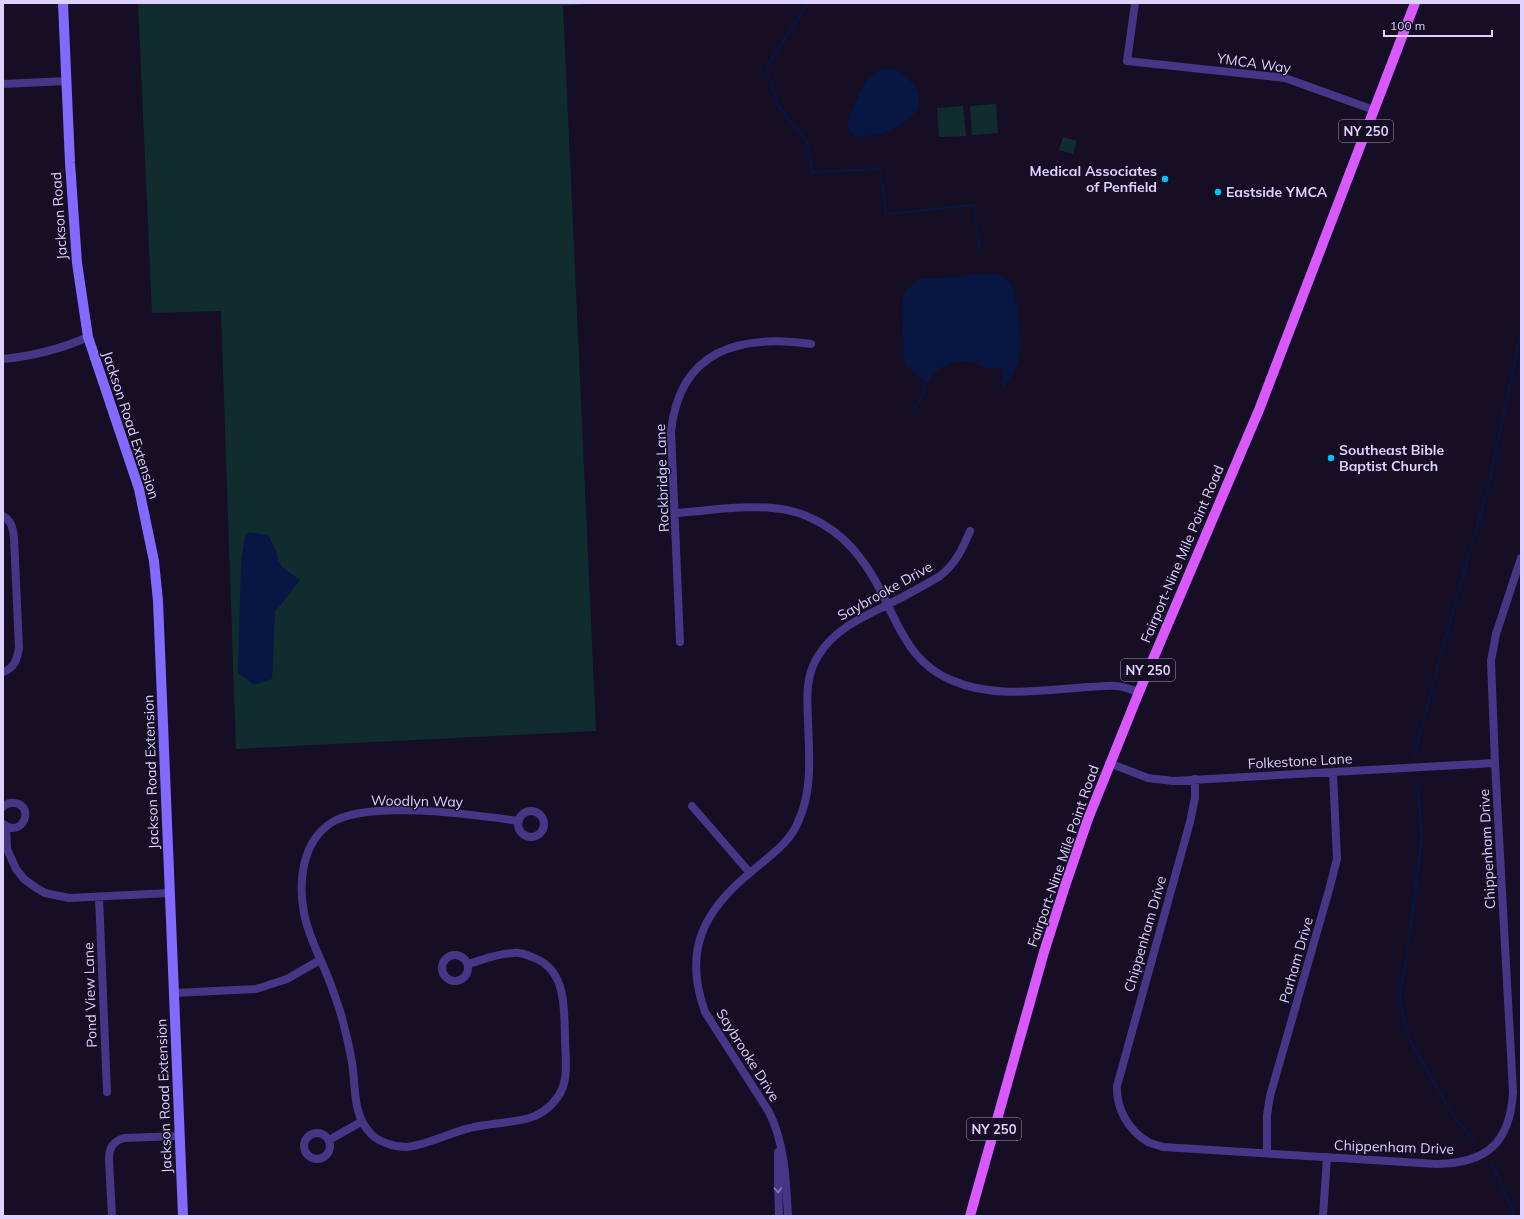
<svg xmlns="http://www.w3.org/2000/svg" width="1524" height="1219" font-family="Mulish,sans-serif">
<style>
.green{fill:#112c2f}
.water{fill:#081644}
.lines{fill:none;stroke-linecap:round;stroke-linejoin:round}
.stream{stroke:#081644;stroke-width:2}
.street{stroke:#453786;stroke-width:8}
.secondary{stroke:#8269ff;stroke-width:10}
.primary{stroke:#d859ff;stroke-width:10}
.oneway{stroke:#897dbc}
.poi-dot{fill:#00c0fd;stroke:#150e25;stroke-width:1.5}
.labels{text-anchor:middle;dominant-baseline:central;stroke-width:3;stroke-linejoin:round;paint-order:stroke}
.shield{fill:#150e25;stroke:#a197be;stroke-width:1}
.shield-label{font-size:13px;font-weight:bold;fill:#ddd2ff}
.street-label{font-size:14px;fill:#ddd2ff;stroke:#150e25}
.poi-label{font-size:14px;font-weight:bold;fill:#ddd2ff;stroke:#150e25;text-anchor:start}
</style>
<rect width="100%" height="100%" fill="#150e25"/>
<path class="green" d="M138,3h458l-33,3 33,725 -360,18 -15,-438 -69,2z
M996,104l2,29 -26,2 -2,-29z
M963,106l3,30 -27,1 -2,-29z
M1063,137l14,4 -4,13 -14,-4z"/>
<path class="water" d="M881,69c12,-1 21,2 29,12 32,34 -27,56 -54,56 -4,-3 -7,-5 -8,-10 -1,-11 14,-39 20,-48 4,-4 8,-7 13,-10z
M974,274c10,0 25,-2 33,5 11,8 16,70 11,83 -3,12 -12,19 -16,29l1,-22c-11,0 -22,-1 -31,-8l-16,1 -12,4 -11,7 -6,10 -20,-17 -3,-7 -2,-51 1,-11 3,-7 14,-11 42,-2z
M249,532l19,3 9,18 1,7 5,8 17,12 -25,32 -3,67 -18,6 -16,-12 3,-112 4,-25z"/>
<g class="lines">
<path class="stream" d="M808,3l-42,65 13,39 29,36 4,29 68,-3 6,45 88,-9 5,43
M911,412l10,-13 6,-16
M1414,757l27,-103 48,-170 32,-153
M1417,782l5,53 -9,74 -9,66 -4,14 1,18 9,34 42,72 22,28
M1492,1163l23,53"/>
<path class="street" d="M1135,3l-8,58 158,17 89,32
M3,84l63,-3
M3,359c30,-3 58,-10 85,-22
M676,513c31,-2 65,-8 96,-5 35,2 69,23 89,51 13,17 22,36 31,55 14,29 28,53 59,66 42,19 93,10 137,7 9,0 19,-2 28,-1 7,0 15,4 23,6
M3,516c9,5 10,13 11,22l5,110c-2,11 -4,20 -16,24
M680,642l-9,-211c9,-81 68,-97 140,-87
M1109,763l39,15 25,3 322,-18
M1195,779v19l-5,24 -73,264c-1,22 11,44 31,56 4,2 10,3 15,5l274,17c50,-1 73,-21 76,-72l-18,-329 -4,-102 5,-27 25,-76
M692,806l58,67
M3,807c3,-3 7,-5 12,-4 20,3 8,36 -12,21
M518 824a13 13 0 1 1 26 0a13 13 0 1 1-26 0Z
M6,826l1,23 9,20 8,10 11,8 10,6 24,5 101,-5
M99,897l8,195
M442 968a13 13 0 1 1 26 0a13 13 0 1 1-26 0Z
M468,964c14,-4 30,-11 46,-11 5,-1 13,2 18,4 35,12 32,51 33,81 0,20 5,43 -8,60 -6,8 -13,14 -22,18 -20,8 -44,6 -65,12 -21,5 -43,17 -64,19 -12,0 -27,-5 -35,-13 -19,-19 -15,-48 -19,-72 -3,-17 -7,-34 -12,-51 -4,-12 -8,-24 -13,-36 -8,-20 -19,-40 -23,-62 -6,-31 -2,-71 27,-90 36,-24 145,-8 188,-2
M174,993l82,-4 31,-10 33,-19
M304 1146a13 13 0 1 1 26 0a13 13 0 1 1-26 0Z
M329,1140l32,-18
M778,1152v30l1,34
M1267,1153v-38l3,-19 59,-206 8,-31 -4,-86
M112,1216l-3,-56c0,-12 3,-18 15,-22l55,-2
M788,1216c-2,-36 -3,-72 -19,-104l-64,-100c-22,-61 -2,-101 46,-140 17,-15 38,-28 47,-50 15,-32 11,-67 10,-101 -1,-23 -3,-44 10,-65 16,-26 42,-38 69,-51 18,-9 36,-19 53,-29 16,-13 22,-26 30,-45
M1323,1216l4,-59"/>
<path class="secondary" d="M63,3l7,160 7,100 11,74 51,152 15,72 4,40 25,615"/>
<path class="primary" d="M970,1216l74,-264 21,-66 23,-67 51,-127 120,-282 156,-407"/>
</g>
<defs><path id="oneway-chevron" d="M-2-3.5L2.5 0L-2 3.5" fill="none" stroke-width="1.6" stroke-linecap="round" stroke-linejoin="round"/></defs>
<use class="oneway" href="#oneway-chevron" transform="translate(778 1190) rotate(88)"/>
<g class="poi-dot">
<circle cx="1165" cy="179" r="4"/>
<circle cx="1218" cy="192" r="4"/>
<circle cx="1331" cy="458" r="4"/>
</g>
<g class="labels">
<g class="shield">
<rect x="1339" y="120" width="54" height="22" rx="3"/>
<rect x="1121" y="659" width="54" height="22" rx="3"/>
<rect x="967" y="1118" width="54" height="22" rx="3"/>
</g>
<g class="shield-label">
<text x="1366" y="131">NY 250</text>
<text x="1148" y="670">NY 250</text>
<text x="994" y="1129">NY 250</text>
</g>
<g class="street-label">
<text transform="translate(1254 63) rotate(8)">YMCA Way</text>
<text transform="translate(59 216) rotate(-94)">Jackson Road</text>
<text transform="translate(131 425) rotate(72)">Jackson Road Extension</text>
<text transform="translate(662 478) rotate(-92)">Rockbridge Lane</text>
<text transform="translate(1182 554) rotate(-67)">Fairport-Nine Mile Point Road</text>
<text transform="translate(885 591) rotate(-29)">Saybrooke Drive</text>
<text transform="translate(1300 761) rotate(-3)">Folkestone Lane</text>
<text transform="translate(151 772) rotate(-92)">Jackson Road Extension</text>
<text transform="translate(417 801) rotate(1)">Woodlyn Way</text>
<text transform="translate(1487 849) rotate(-93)">Chippenham Drive</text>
<text transform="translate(1063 856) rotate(-71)">Fairport-Nine Mile Point Road</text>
<text transform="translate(1145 934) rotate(-74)">Chippenham Drive</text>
<text transform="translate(1296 960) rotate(-74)">Parham Drive</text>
<text transform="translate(90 995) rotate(-92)">Pond View Lane</text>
<text transform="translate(748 1055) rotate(58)">Saybrooke Drive</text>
<text transform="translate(164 1096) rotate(-92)">Jackson Road Extension</text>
<text transform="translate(1394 1147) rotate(2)">Chippenham Drive</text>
</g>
<g class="poi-label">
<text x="1157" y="171" text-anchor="end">Medical Associates<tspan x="1157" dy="16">of Penfield</tspan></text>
<text x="1226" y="192">Eastside YMCA</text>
<text x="1339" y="450">Southeast Bible<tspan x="1339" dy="16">Baptist Church</tspan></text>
</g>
</g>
<rect width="1524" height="1219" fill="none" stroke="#ddd2ff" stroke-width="8"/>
<path d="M1384 30v6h108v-6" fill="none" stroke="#ddd2ff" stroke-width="2"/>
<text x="1390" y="30" font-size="12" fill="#ddd2ff" stroke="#150e25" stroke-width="3" paint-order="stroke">100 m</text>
</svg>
